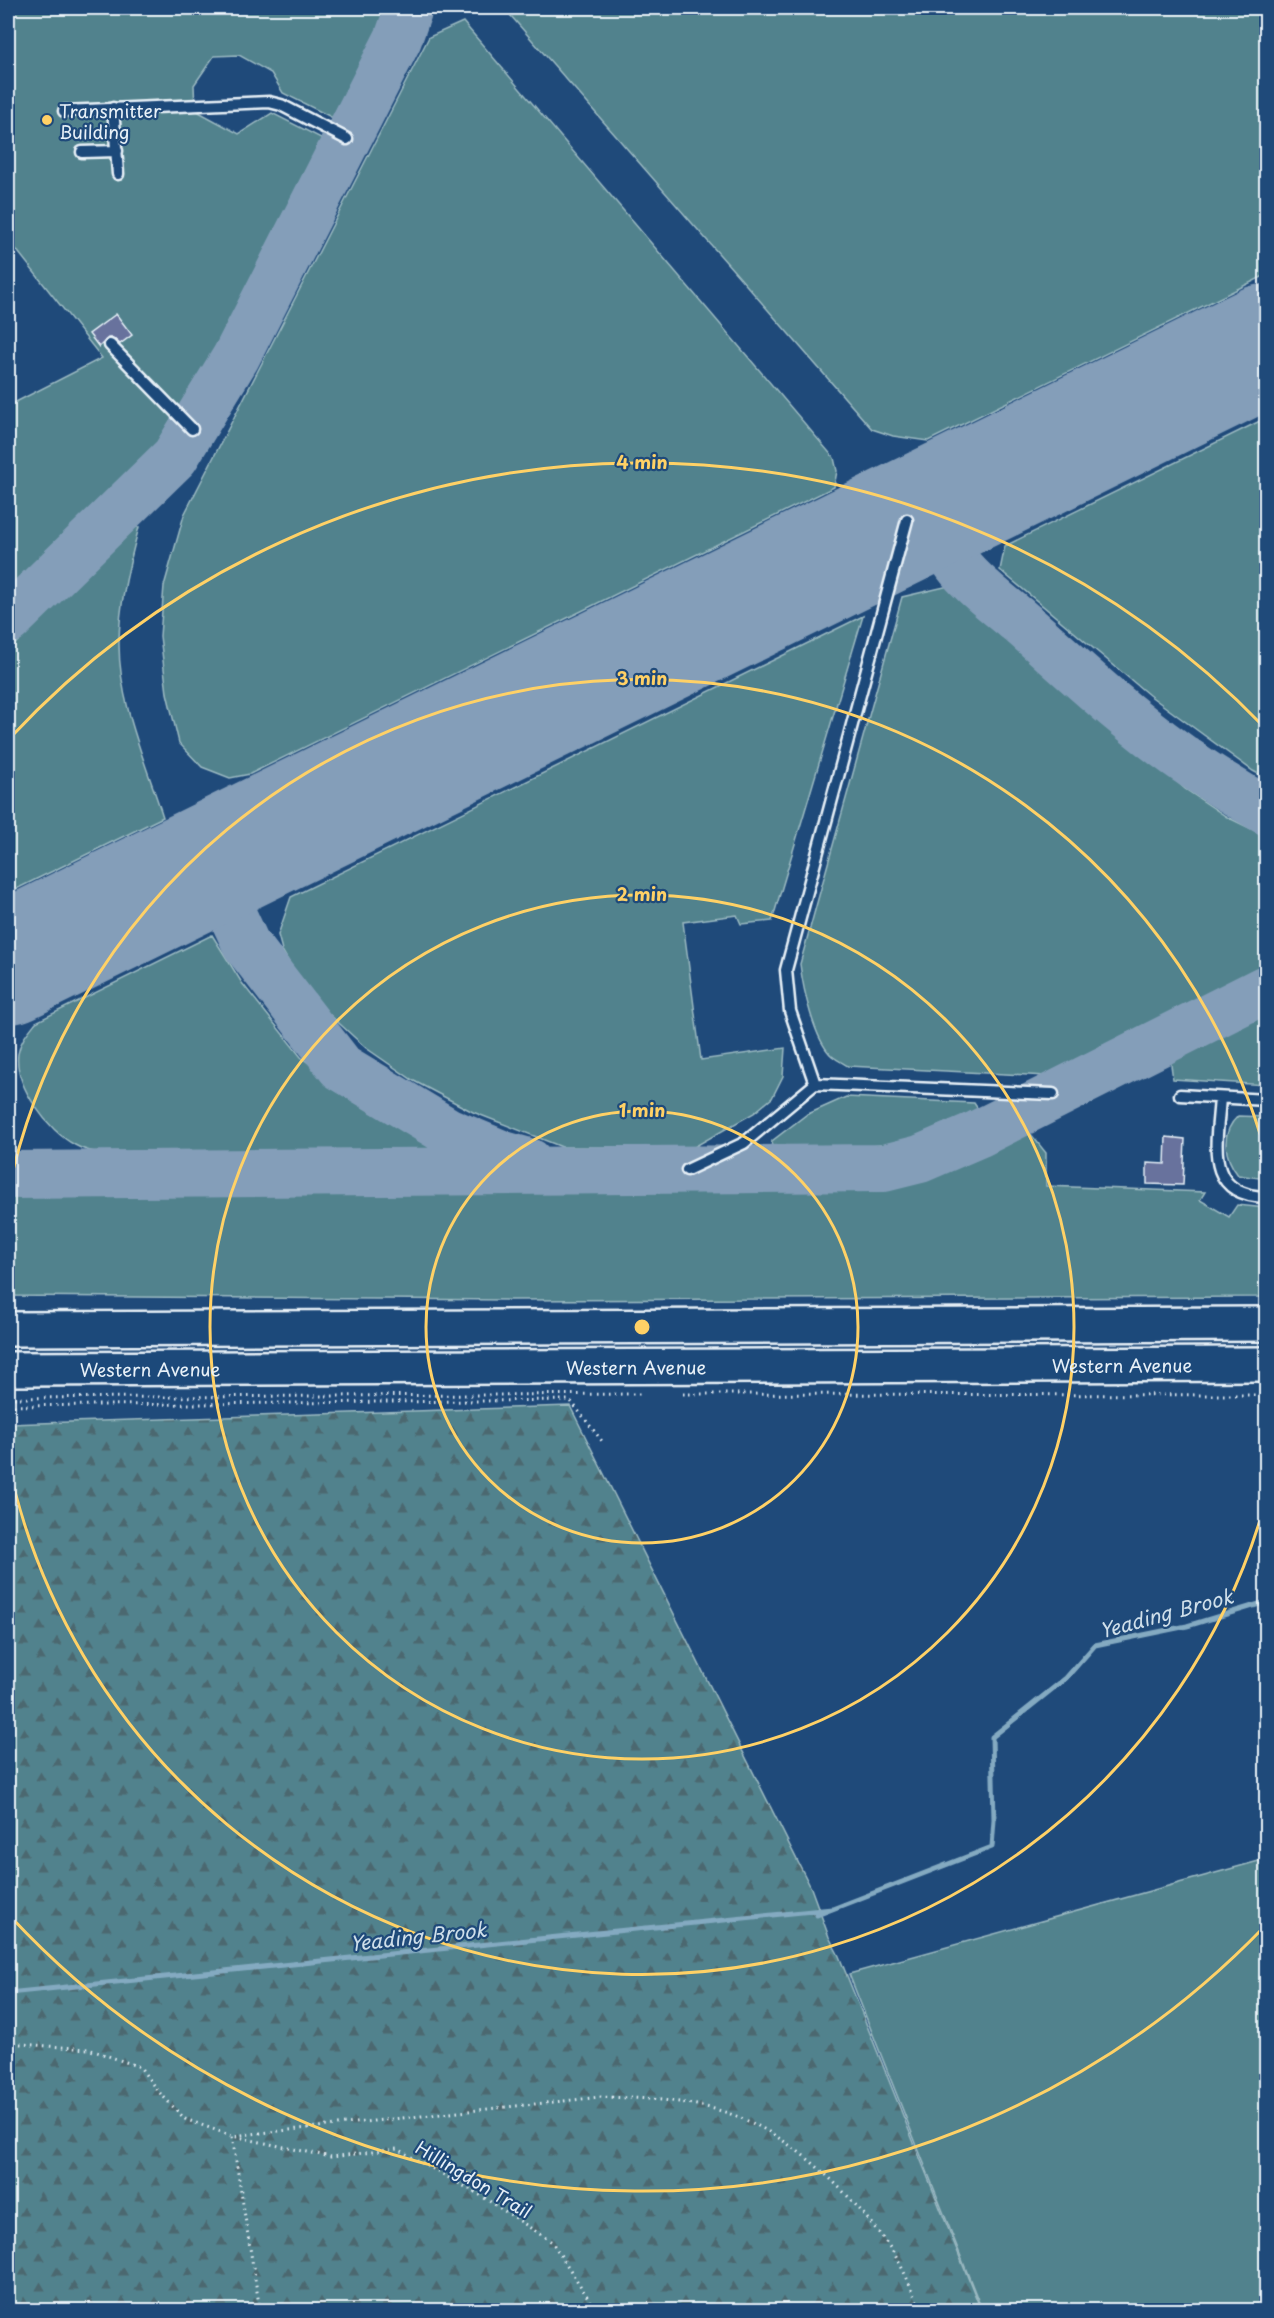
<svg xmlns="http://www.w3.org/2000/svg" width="1274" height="2318" font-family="'Playpen Sans',sans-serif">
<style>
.grass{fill:#51828d;stroke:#9cbac2;stroke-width:1.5}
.forest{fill:url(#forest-firs);stroke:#9cbac2;stroke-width:1.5}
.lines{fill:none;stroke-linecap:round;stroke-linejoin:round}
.stream{stroke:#84aac1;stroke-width:5}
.taxiway{stroke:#849eb9;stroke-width:48}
.runway{stroke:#849eb9;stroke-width:122}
.building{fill:#67729d;stroke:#e8f1f8;stroke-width:1.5}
.lane-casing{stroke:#e8f1f8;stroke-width:15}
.highway-casing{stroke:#e8f1f8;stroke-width:38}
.path{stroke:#e8f1f8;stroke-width:3;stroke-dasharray:1.5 4.5;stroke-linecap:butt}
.lane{stroke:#1f4a7a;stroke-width:10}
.highway{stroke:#1f4a7a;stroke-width:33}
.ring{fill:none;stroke:#ffd166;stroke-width:3}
.poi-dot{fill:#ffd166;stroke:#1f4a7a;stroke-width:2}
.labels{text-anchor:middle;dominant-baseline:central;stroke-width:4.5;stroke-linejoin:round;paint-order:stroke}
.poi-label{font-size:18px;fill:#e8f1f8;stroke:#1f4a7a;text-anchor:start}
.street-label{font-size:18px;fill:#e8f1f8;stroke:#1f4a7a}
.water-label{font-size:20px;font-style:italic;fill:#cfdfea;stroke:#1f4a7a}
.centre{fill:#ffd166;stroke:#1f4a7a;stroke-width:3}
.ring-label{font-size:18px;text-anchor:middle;font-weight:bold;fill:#ffd166;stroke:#1f4a7a;stroke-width:4.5;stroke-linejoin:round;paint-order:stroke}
</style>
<defs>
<pattern id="forest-firs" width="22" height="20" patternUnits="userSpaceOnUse" patternTransform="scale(1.5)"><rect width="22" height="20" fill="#51828d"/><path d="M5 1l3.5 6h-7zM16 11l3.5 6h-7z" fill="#4c686f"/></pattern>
</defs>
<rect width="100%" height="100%" fill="#1f4a7a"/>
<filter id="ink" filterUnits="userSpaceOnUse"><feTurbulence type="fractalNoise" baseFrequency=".0167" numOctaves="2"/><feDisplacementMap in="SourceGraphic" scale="12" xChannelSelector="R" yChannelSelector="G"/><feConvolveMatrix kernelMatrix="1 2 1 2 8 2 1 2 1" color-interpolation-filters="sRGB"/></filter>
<g filter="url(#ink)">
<path class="grass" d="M8,8h383l-4,15 -50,97 -54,-27 -12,-20 -32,-18 -25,1 -20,29 1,25 44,24 33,-21 53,27 -139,269 -19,27 -159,153v-183l94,-48 -94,-119z
M504,8h762v267l-338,166 -35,-5 -21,-7z
M463,22l371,436 3,13 -3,16 -584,287 -20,4 -28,-11 -23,-24 -12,-50 -7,-57 4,-50 20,-71 245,-478z
M1266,418v360l-13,-7 -104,-76 -149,-125 5,-24z
M134,527h5c-10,38 -20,77 -20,117 0,59 26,117 44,173l-155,76v-242z
M953,585l232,204 42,28 39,19v131l-219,109 -199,-10c-5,-3 -11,-6 -16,-10 -18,-16 -29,-68 -32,-92l102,-367z
M863,616l-91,305 -31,3 -4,-9 -54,7 18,138 84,-12 -2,28 -11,22 -18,15 -60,34h-132l-89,-35 -59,-31 -48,-33 -37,-34 -24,-24 -23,-40 -4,-15 13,-38z
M212,935l30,48 59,74 35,28 106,62 -3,4 -318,4c-16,-2 -32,-2 -46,-10 -27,-14 -61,-60 -57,-91 2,-13 10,-22 18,-32z
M1266,1012v73l-93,-6 -3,-21z
M846,1097l128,6 4,6c-18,9 -36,19 -55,26 -47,17 -103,13 -152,14l1,-8 34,-26z
M1238,1116l28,1v62l-28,-4c-14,-18 -18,-42 0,-59z
M1026,1128l20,25v33l159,6 -5,8 29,17 8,-12 29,3v89l-757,3 -501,-4v-103l863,-6c60,-8 103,-30 155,-59z
M1266,1859v451h-284l-133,-336z"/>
<path class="forest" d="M570,1406l241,482 18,49 10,19 142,354h-973v-886z"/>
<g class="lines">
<path class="stream" d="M817,1915l175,-68 2,-27 -2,-83 74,-59 29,-33 92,-19 79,-24
M8,1993l824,-84"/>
<path class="taxiway" d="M977,486c-20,19 -36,42 -24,71 9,19 48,49 65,63 58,51 115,106 179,148 22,15 46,29 69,43
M8,620l167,-163 61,-100 162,-318 11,-31
M266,836l-30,29 -8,16v24l18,39 95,123 106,64 57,24 25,7
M8,1175l876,-7 36,-9 58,-25 288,-145"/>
<path class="runway" d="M8,963l1258,-618"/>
</g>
<path class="building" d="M116,314l16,21 -12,9 -7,-6h-5l-9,9 -10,-13z
M1166,1137l19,2 -2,46 -36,-1v-21l18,1z"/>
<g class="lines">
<defs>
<path id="lane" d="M113,108l5,66
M64,111l205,-9 12,3 66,34
M82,152l35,-1
M110,345l82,84
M815,1084l-25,-73 -4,-41 121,-450
M1180,1095l86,5
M1220,1098c-3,45 -17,97 46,99
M687,1170l57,-27 71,-59 238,10"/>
<g id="highway">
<path d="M8,1329l1258,-5"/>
<path id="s1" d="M8,1369l1258,-5"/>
</g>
</defs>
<use href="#lane" class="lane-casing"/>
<use href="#highway" class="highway-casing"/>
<path class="path" d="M683,1394l583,1
M8,1398l633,-4
M8,1406l562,-6 32,41
M8,2043l80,6 52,18 16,22 29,30 47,17 99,21 66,-8 83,46 72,47 44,68
M260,2310l-28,-174 369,-39c36,1 74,2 109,11 71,16 136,79 178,137 14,18 23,44 33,65"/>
<use href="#lane" class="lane"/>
<use href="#highway" class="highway"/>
</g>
</g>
<g class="ring">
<circle cx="642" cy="1327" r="216"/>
<circle cx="642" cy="1327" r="432"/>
<path d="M1266 1500A648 648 0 0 1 8 1462M8 1192A648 648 0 0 1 1266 1154"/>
<path d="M1264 1927A864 864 0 0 1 10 1916M10 738A864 864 0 0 1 1264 727"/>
</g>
<circle class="poi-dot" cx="47" cy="120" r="6"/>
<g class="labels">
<g class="poi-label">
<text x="59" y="110">Transmitter<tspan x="59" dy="21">Building</tspan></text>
</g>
<g class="street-label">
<text stroke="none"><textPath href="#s1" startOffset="1114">Western Avenue</textPath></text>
<text stroke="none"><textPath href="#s1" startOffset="628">Western Avenue</textPath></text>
<text stroke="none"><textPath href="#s1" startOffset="142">Western Avenue</textPath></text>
<text transform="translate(474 2179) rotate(31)">Hillingdon Trail</text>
</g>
<g class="water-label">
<text transform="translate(1166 1613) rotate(-15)">Yeading Brook</text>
<text transform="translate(418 1936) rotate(-6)">Yeading Brook</text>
</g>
</g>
<circle cx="642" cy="1327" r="9" class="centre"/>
<g class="ring-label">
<text x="642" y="469">4 min</text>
<text x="642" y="685">3 min</text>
<text x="642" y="901">2 min</text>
<text x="642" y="1117">1 min</text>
</g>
<rect width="1274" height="2318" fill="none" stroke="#1f4a7a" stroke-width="30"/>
<rect x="15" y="15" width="1244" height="2288" fill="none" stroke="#e8f1f8" stroke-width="2" filter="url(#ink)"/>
</svg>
